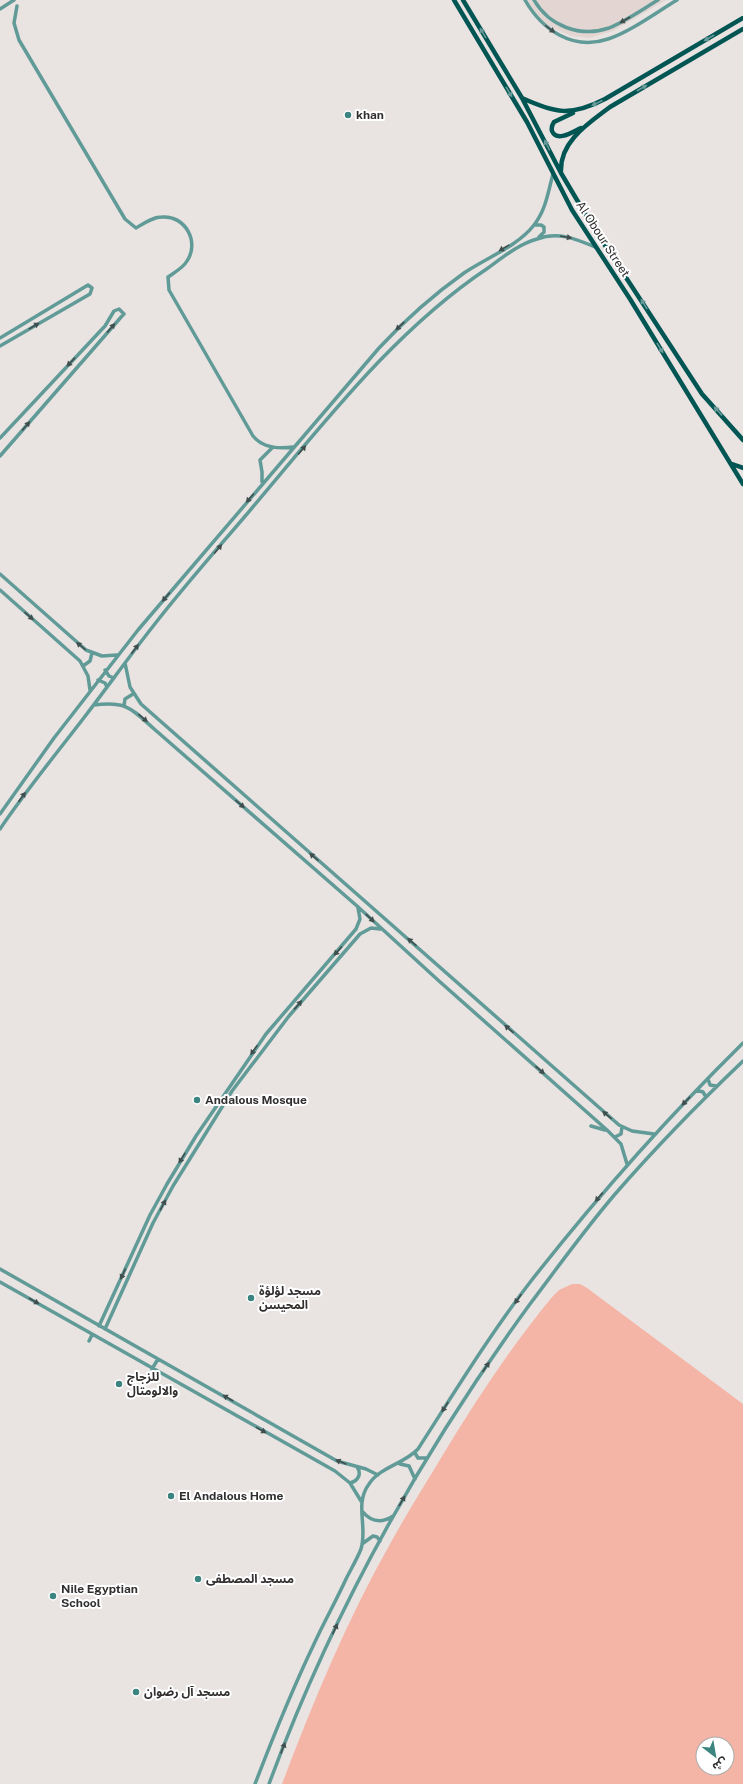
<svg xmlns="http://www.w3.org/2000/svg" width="743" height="1784" font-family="'Public Sans','Noto Sans Arabic',sans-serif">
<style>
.built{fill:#e2d5d2}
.green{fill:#f4b5a6;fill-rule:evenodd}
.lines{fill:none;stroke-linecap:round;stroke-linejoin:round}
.minor{stroke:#619b98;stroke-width:3.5}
.major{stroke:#015653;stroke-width:4.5}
.oneway{fill:#404f4e}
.oneway2{fill:#679a98}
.poi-dot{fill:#3c8480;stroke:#fff;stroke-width:1.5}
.labels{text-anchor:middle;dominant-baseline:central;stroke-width:4;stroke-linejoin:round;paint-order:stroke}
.poi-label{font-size:12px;font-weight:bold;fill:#322f2f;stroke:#fff;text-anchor:start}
.street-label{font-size:12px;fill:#322f2f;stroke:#fff}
</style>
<rect width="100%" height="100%" fill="#e9e3e2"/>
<path class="built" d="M528,0h138l-53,31 -24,7 -17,-2 -23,-10 -13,-11z"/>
<path class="green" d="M572,1284h8l7,4 156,116v380h-461c31,-82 65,-164 108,-240 17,-31 36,-61 54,-91 33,-54 68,-108 109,-157l6,-6zM703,1744h24v24h-24z"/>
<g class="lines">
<path class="minor" d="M525,0c17,30 48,51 83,39 22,-7 49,-27 69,-39
M534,0c15,26 46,38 75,28 17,-7 34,-19 49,-28
M17,6l-3,17 5,17 106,179 11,9c8,-5 17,-11 26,-11 23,-2 38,25 25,44 -4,7 -12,11 -19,16l1,13 84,146c10,12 26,13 40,11
M0,9l14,-9
M534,225h7l3,2v5l-5,5
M0,338l88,-53 4,3 -2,6 -90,52
M0,438l105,-112 9,-15 5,-2 5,5 -2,2 -122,140
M262,482v-10l-2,-12 13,-13
M0,574l86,76 16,6 15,-1
M0,590l80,71 8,15 2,14
M125,663l5,24 11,17 478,421 13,6 22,3
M83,666l7,-5 2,-8
M105,670l4,6 5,2
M98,680l7,3 2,4
M94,705c32,-4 37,3 59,23l204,178 82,75 168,149 14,14 6,20
M124,706l1,-7 8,-5
M0,814l54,-76 84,-108 241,-282c26,-28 54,-53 85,-75 22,-15 54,-27 70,-48 12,-15 14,-33 19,-51
M0,829c27,-40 57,-76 86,-114 23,-30 45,-61 68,-90 31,-40 65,-78 98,-117 72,-85 143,-178 236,-240 15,-11 31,-24 49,-29 21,-8 39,0 58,8
M708,1079l2,6 6,1
M697,1090l6,2 3,5
M591,1126l14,4
M615,1137l6,-3 1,-7
M0,1269l337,192 29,8 12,6
M0,1282l335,189 15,12 11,18
M99,1326l51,-111 17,-31 29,-48 70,-102 90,-105 4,-10 -2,-11
M105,1329l48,-106 20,-37 59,-95 57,-75 71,-82 11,-6 9,1
M89,1341l3,-6
M152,1369l6,-10
M415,1453l3,5h8
M400,1464l9,2 6,13
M350,1483c8,-2 12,-9 7,-16
M362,1511c9,11 19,13 31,5
M362,1544l11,-8 4,1 3,4
M255,1784c18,-47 37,-94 59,-140 10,-22 22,-43 32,-65 5,-10 11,-20 15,-30 7,-22 -7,-45 8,-65 11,-17 35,-20 49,-35 36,-56 72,-115 113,-168 66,-84 136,-163 212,-238
M269,1784c63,-171 153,-332 261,-480 28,-37 55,-75 86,-111 40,-46 83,-90 127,-132"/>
<path class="major" d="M454,0l73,122 45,88 58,89 113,185
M463,0l59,98 39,75 32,54 109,167 41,46
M522,98c33,15 48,19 83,1l138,-81
M573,113l-19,9c-2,3 -3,5 -2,9 5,12 22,0 29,-3
M561,171c-1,-30 28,-48 49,-64l133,-78
M732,464l11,4"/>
</g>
<defs><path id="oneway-solid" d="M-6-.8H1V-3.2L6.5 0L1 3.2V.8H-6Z"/></defs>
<g class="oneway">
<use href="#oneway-solid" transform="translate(625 20) rotate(150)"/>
<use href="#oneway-solid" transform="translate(550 29) rotate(36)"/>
<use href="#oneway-solid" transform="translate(566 237) rotate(10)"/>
<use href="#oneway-solid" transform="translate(504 248) rotate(149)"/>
<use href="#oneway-solid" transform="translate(34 326) rotate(-31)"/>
<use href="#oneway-solid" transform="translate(400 326) rotate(136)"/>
<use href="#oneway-solid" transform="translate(111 328) rotate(-49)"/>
<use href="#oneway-solid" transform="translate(71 362) rotate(133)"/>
<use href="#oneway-solid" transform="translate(26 426) rotate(-49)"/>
<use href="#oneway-solid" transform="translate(302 450) rotate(-49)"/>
<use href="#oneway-solid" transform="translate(250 498) rotate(130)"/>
<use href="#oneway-solid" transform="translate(218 549) rotate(-50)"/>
<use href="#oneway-solid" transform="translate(166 597) rotate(130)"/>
<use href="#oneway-solid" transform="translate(29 616) rotate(41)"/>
<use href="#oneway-solid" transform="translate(81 646) rotate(-141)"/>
<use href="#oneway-solid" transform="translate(135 649) rotate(-53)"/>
<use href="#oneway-solid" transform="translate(143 718) rotate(40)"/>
<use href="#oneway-solid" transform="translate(22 797) rotate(-54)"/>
<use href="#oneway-solid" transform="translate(240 804) rotate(41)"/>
<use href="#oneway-solid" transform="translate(314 857) rotate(-139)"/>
<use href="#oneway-solid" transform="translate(370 918) rotate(43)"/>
<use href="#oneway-solid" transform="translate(412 942) rotate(-139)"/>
<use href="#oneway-solid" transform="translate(338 951) rotate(132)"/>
<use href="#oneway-solid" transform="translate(298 1005) rotate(-50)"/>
<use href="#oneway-solid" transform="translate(509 1029) rotate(-139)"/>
<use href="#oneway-solid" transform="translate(254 1050) rotate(125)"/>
<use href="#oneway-solid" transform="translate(540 1070) rotate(41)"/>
<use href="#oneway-solid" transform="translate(686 1101) rotate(134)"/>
<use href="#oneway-solid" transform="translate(607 1115) rotate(-140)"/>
<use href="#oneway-solid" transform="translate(182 1158) rotate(122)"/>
<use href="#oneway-solid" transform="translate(599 1197) rotate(130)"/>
<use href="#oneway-solid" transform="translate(163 1205) rotate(-62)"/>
<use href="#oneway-solid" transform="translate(123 1274) rotate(115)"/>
<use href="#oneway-solid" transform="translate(518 1299) rotate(125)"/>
<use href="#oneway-solid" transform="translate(34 1301) rotate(30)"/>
<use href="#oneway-solid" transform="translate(486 1367) rotate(-56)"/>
<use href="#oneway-solid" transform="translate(228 1398) rotate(-150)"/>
<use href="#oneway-solid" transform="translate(445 1407) rotate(123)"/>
<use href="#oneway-solid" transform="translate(261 1430) rotate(29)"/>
<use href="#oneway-solid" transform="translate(341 1462) rotate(-157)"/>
<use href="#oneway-solid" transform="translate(402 1501) rotate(-60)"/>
<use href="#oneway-solid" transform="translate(335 1629) rotate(-65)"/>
<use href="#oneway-solid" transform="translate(283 1748) rotate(-69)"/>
</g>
<g class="oneway2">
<use href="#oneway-solid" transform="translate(483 33) rotate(-121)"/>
<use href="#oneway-solid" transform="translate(709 38) rotate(150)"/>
<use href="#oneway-solid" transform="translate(642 88) rotate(-30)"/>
<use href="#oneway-solid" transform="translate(509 92) rotate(59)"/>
<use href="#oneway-solid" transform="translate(597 103) rotate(155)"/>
<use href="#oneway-solid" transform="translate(547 145) rotate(-117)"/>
<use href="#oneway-solid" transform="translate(644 304) rotate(-122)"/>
<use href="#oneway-solid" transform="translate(660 348) rotate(59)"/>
<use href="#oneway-solid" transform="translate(718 411) rotate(-133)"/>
</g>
<g class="poi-dot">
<circle cx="348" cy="115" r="4"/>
<circle cx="197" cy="1100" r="4"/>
<circle cx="251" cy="1298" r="4"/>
<circle cx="119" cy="1384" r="4"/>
<circle cx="171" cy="1496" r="4"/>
<circle cx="198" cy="1579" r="4"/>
<circle cx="53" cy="1596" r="4"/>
<circle cx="136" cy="1692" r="4"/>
</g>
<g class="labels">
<g class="poi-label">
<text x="356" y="115">khan</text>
<text x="205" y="1100">Andalous Mosque</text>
<text x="259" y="1291">مسجد لؤلؤة<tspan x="259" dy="14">المحيسن</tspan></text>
<text x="127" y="1377">للزجاج<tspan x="127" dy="14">والالومتال</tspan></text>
<text x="179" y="1496">El Andalous Home</text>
<text x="206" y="1579">مسجد المصطفى</text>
<text x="61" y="1589">Nile Egyptian<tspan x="61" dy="14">School</tspan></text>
<text x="144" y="1692">مسجد آل رضوان</text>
</g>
<g class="street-label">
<text transform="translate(603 239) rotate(57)">Al Obour Street</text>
</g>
</g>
<g transform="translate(715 1756) rotate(149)"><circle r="19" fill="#ffffff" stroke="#adacac"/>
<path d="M0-3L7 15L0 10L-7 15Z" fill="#3c8480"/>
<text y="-6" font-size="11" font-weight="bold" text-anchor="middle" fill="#322f2f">ش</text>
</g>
</svg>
